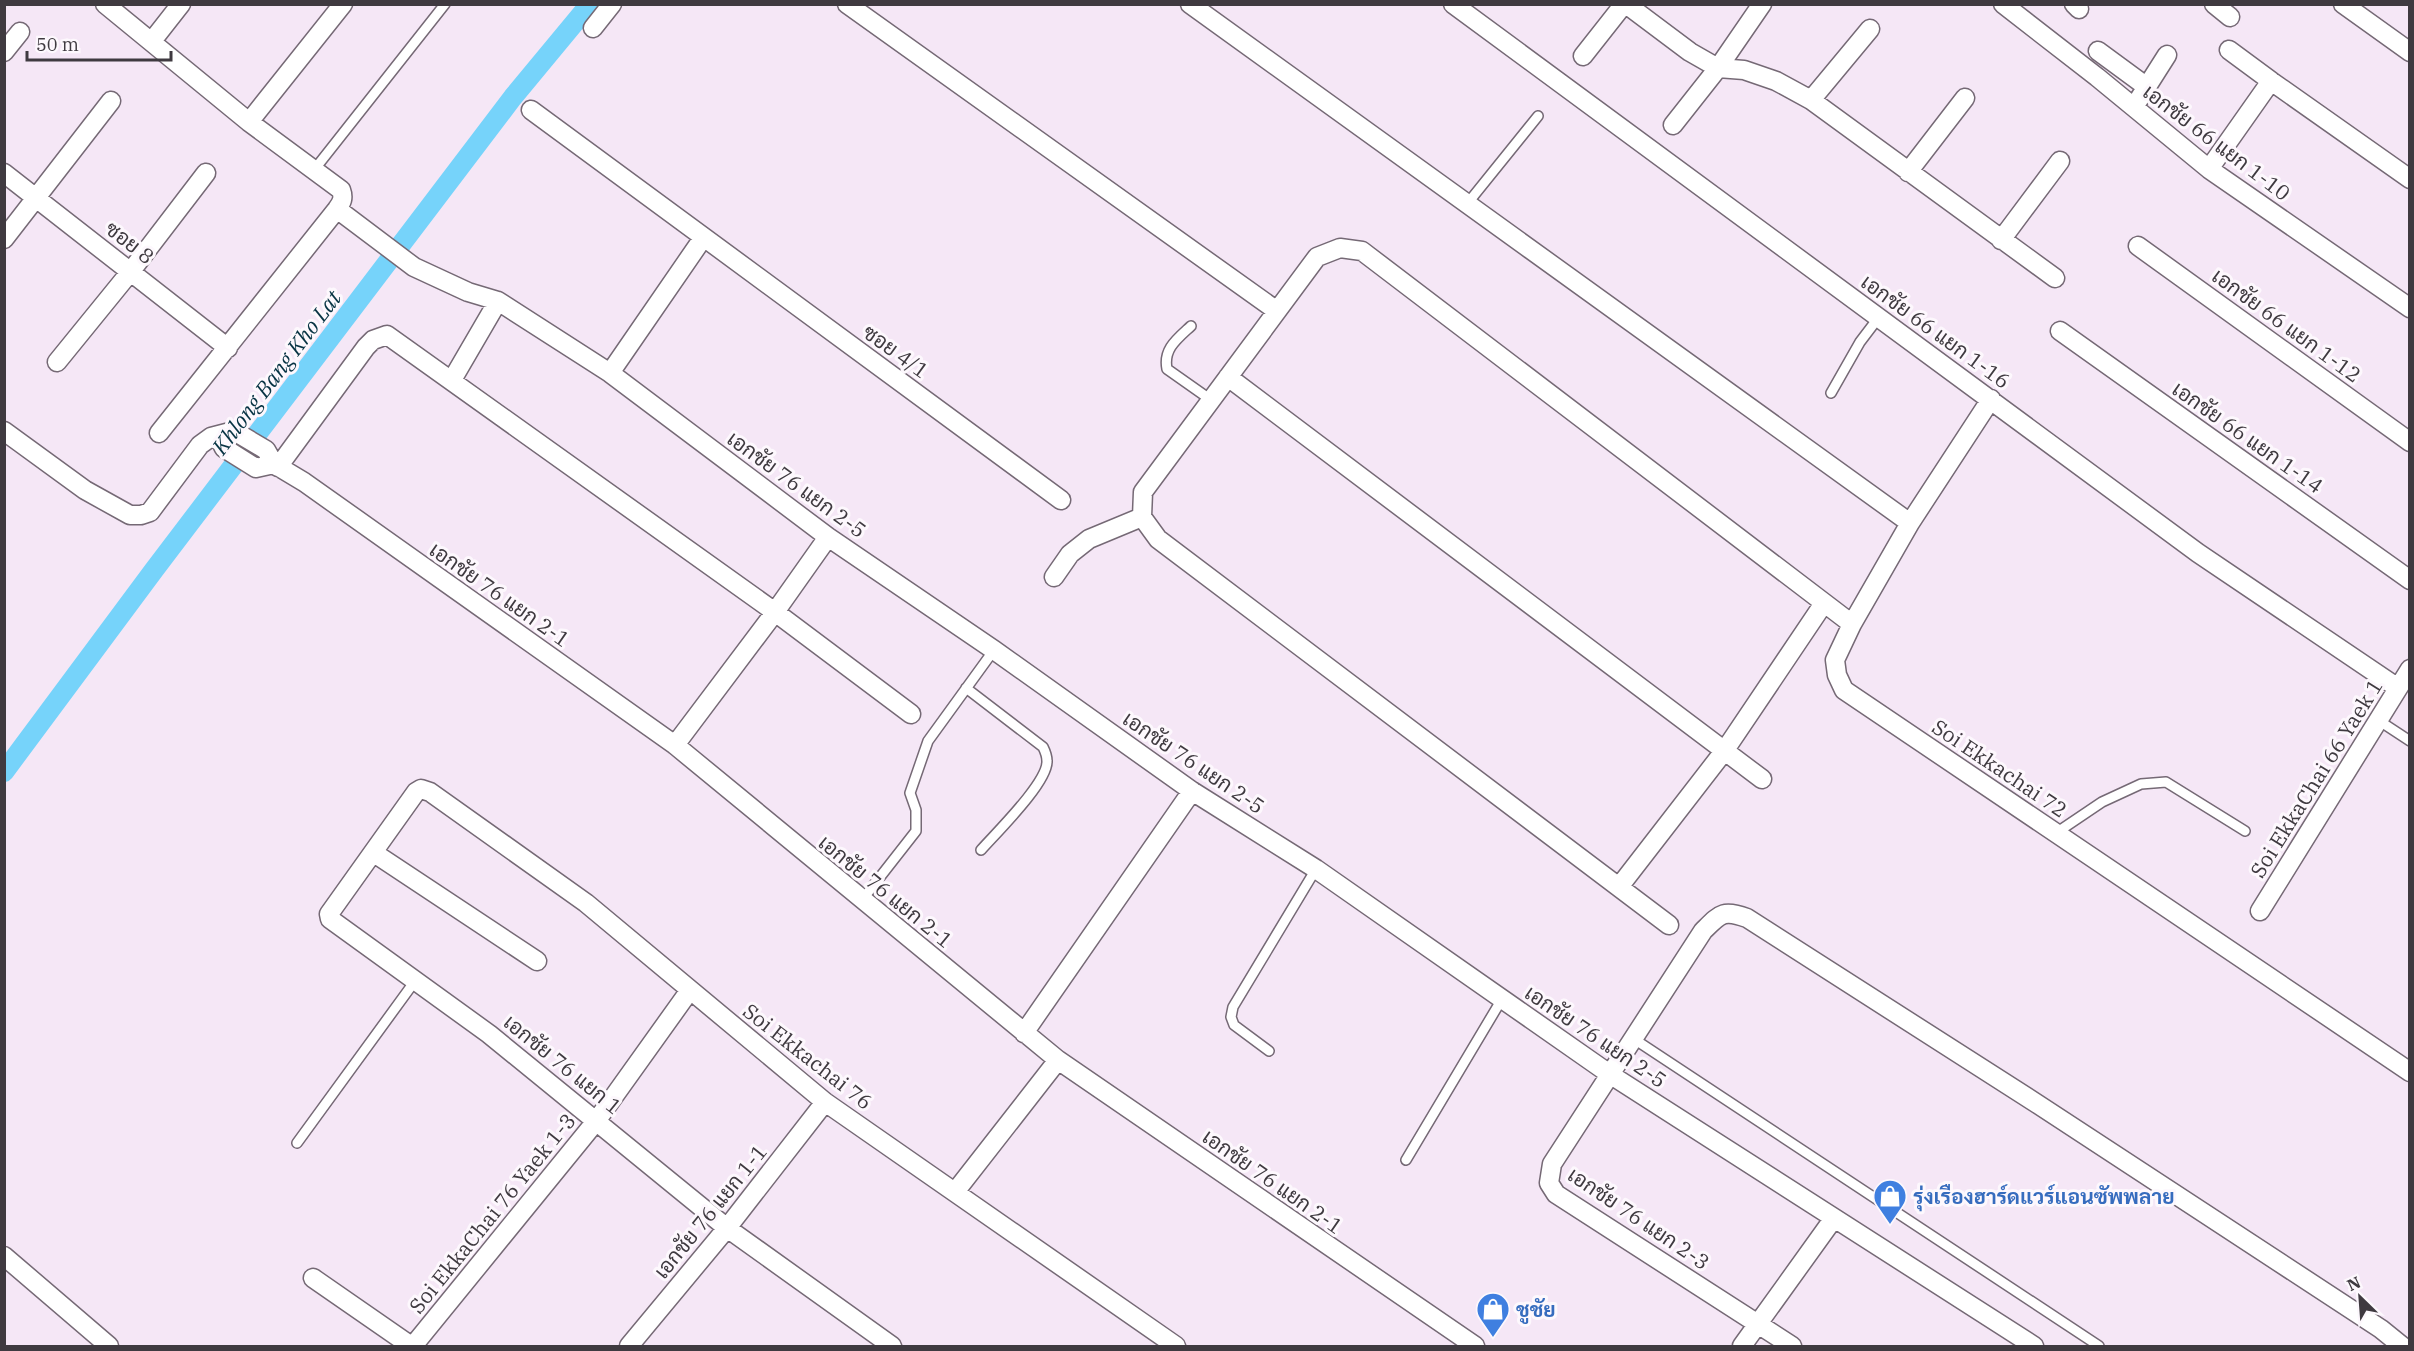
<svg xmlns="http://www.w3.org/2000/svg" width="2414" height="1351" font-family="'IBM Plex Serif',Sarabun,serif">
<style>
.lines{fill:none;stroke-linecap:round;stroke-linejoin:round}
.canal{stroke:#76d3fa;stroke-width:20}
.service-casing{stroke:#756975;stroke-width:12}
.minor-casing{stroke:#756975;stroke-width:21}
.service{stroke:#fff;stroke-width:9}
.minor{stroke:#fff;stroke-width:18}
.labels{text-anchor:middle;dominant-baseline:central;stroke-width:6;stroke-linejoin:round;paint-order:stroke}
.street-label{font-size:21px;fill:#3f3a40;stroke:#fdf8fd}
.shop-label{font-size:21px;font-weight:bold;fill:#366cbe;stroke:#fdf8fd;text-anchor:start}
.water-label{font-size:22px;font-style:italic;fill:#083444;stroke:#fdf8fd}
</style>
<rect width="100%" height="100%" fill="#f5e7f6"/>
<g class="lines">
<path class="canal" d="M4,772l150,-202 359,-473 77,-93"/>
<defs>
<path id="service" d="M314,170l131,-166
M1467,204l71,-88
M1191,326c-14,13 -28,23 -24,43l44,31
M1831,393l29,-51 19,-25
M966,688l77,59c2,4 4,9 4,14 1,21 -50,71 -66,89
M2378,720l32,21
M2056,833l46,-31 39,-18 25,-2 79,49
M862,900l54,-69v-21l-6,-17 18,-52 66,-91
M1634,1039l465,307
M1269,1051l-35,-26 -3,-8 2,-10 83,-138
M297,1143l118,-162
M1406,1160l96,-161"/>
<path id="minor" d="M105,4l144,118 92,68c3,8 1,12 -4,19l-178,224
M847,4l430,307
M1190,4l720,519
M1453,4l745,549 200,135
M1626,4l64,48 28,16 26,2 32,11 35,19 244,178
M2003,4l94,73 112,92 201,139
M2074,4l5,5
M2214,4l16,13
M2343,4l67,48
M593,28l19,-24
M152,41l29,-37
M2229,50l42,31
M2098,51l49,36
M4,52l16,-20
M1583,56l41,-52
M1811,100l59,-71
M2134,107l33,-52
M531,110l530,390
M249,122l94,-118
M1673,125l45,-57 44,-64
M2209,169l62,-88 139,98
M1908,172l57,-74
M4,173l224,175
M337,209l77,58 54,25 30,9 112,72 218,164 166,113 198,141 124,78 295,206 423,271
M4,239l107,-138
M2001,240l59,-79
M2138,246l272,196
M2060,331l350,249
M57,362l74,-91 75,-98
M610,373l93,-135
M1228,377l534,402
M452,380l46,-79
M1991,399l-81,124 -58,101 -17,36 2,15 7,15 566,382
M4,431l81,59 45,25h11l9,-3 50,-67 11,-8 23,-6 32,19 8,14
M218,436l6,12 32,20 18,-4
M274,464l30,18 371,263 383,315 417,286
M278,467l88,-120 7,-7 14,-5 388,277 136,102
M1054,577l16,-23 19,-15 53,-22
M675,745l100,-133 53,-75
M374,853l163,108
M1619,887l106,-137 99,-147
M2260,911l150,-242
M1669,925l-511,-386 -16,-22 1,-25 174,-235 23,-9 22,3 490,373
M1024,1033l168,-242
M955,1192l103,-132
M4,1256l105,90
M313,1278l98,68
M413,1346l184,-226 93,-130
M629,1346l98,-118 98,-126
M892,1346l-165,-118 -238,-194 -159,-115 -1,-5 87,-122 5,-3 9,3 156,111 239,199 351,244
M1742,1346l92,-128
M1792,1346l-236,-152 -7,-11 3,-19 151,-233c17,-17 20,-22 44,-13l292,187 342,224 21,17"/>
</defs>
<use href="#service" class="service-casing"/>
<use href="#minor" class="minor-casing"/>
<use href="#service" class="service"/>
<use href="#minor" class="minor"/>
</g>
<defs>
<symbol id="shop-pin" viewBox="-11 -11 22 30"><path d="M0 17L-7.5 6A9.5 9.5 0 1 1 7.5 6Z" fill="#3f7fe0" stroke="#fdf8fd"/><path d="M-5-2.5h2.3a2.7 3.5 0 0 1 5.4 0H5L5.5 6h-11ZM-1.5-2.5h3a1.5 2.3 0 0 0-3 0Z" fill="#fff"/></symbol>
</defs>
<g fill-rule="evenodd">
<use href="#shop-pin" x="1871" y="1177" width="38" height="52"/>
<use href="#shop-pin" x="1474" y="1290" width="38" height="52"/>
</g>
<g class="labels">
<g class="street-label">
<text transform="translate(2217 142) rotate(37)">เอกชัย 66 แยก 1-10</text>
<text transform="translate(130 242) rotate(38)">ซอย 8</text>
<text transform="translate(2287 325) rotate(36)">เอกชัย 66 แยก 1-12</text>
<text transform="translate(1936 331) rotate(36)">เอกชัย 66 แยก 1-16</text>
<text transform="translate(896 351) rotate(36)">ซอย 4/1</text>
<text transform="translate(2248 437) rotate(35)">เอกชัย 66 แยก 1-14</text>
<text transform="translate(797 484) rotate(36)">เอกชัย 76 แยก 2-5</text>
<text transform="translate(500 594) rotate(35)">เอกชัย 76 แยก 2-1</text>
<text transform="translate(1194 762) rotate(34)">เอกชัย 76 แยก 2-5</text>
<text transform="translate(2000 768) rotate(34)">Soi Ekkachai 72</text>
<text transform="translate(2316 778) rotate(-58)">Soi EkkaChai 66 Yaek 1</text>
<text transform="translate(886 891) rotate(39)">เอกชัย 76 แยก 2-1</text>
<text transform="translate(1596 1036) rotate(34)">เอกชัย 76 แยก 2-5</text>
<text transform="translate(808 1056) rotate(38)">Soi Ekkachai 76</text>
<text transform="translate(563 1064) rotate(39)">เอกชัย 76 แยก 1</text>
<text transform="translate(1273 1181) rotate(35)">เอกชัย 76 แยก 2-1</text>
<text transform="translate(710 1211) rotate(-51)">เอกชัย 76 แยก 1-1</text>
<text transform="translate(492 1213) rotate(-51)">Soi EkkaChai 76 Yaek 1-3</text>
<text transform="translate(1639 1218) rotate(34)">เอกชัย 76 แยก 2-3</text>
</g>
<g class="shop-label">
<text x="1913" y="1196">รุ่งเรืองฮาร์ดแวร์แอนซัพพลาย</text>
<text x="1516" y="1309">ชูชัย</text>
</g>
<g class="water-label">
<text transform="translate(276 372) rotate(-53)">Khlong Bang Kho Lat</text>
</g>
</g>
<rect width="2414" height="1351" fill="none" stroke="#3f3a40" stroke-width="12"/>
<g transform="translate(2360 1297) rotate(335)" stroke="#fdf8fd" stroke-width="4.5" paint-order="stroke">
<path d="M0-4.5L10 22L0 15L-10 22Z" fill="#3f3a40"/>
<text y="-9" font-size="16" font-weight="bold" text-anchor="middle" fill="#3f3a40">N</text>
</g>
<path d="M27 51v9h144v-9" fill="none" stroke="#3f3a40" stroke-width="3"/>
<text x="36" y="51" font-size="18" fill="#3f3a40" stroke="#fdf8fd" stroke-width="4.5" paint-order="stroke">50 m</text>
</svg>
